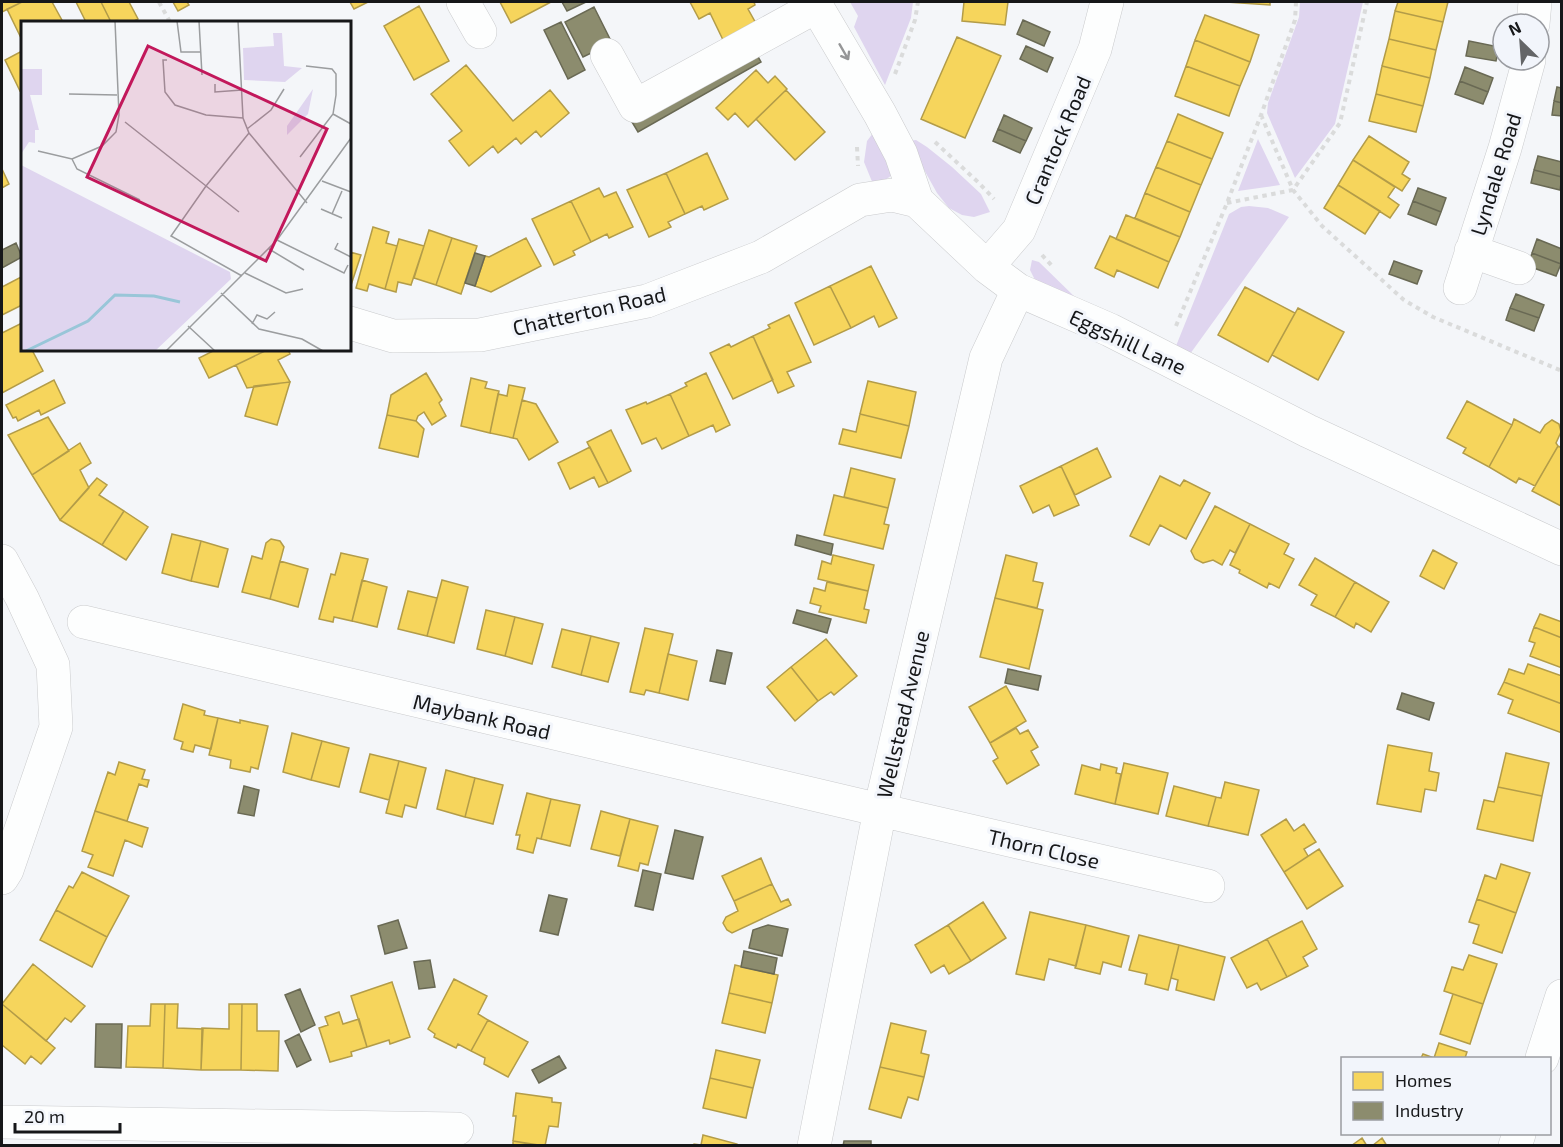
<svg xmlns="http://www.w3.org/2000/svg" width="1563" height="1147" font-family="'Exo 2',sans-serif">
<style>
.green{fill:#dfd5ef}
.homes{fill:#f6d55c;stroke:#b39c48;stroke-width:1.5}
.industry{fill:#8c8c6e;stroke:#696954;stroke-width:1.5}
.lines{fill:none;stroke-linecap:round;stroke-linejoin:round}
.minor-casing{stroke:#cacbcd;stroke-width:34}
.path{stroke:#dadbdb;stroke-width:4;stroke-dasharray:4.5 4.5;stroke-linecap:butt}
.minor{stroke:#fdfefe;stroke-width:33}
.oneway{stroke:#959697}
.labels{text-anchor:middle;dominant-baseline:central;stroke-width:6;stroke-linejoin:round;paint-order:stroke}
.street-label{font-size:21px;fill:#161719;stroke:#f2f5fb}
.inset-river{fill:none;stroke:#99c6d8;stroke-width:3}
.inset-road{fill:none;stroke:#9b9d9f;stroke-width:1.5}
.view{fill:#c2185b;fill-opacity:0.15;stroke:#c2185b;stroke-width:3}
.inset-edge{fill:none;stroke:#161719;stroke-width:3}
</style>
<rect width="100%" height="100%" fill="#f4f6f9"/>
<path class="green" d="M850,2h63l-2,16 -26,67 -31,-58 4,-11z
M1300,2h63l-28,122 -40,54 -28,-65 1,-10 31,-86z
M876,129l16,46 -11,8 -8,1 -9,-22 3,-21z
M1258,139l22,46 -42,6z
M916,140l11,7 25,20 29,27 9,18 -16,5 -12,-2 -13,-7 -12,-15 -29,-52z
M1249,206l19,2 21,9 -99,137 -14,-8 53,-132 12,-7z
M1032,260l7,2 39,38 -39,-12 -9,-18z"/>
<path class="homes" d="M2,2h20l-20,10z
M22,2h30l11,20h-41v18l-15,-31z
M76,2h25l10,20h-25z
M101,2h28l9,17 -4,2 1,1h-24z
M173,2h14l2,3 -11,6z
M350,2h18l-14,7z
M500,2h51l-40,21z
M690,2h64l1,3 -7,4 10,18 -33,17 -15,-31 -11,6z
M964,2h44l-3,23 -43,-4z
M1226,2h44v3z
M1398,2h50l-5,20 -48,-11z
M419,6l30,55 -35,19 -30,-54z
M1395,11l48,11 -7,28 -47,-11z
M1205,15l54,20 -9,27 -55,-22z
M957,37l44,19 -36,82 -44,-19z
M1389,39l47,11 -6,28 -48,-12z
M1195,40l55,22 -10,24 -54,-20z
M22,51v39l-2,1 -15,-31z
M466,65l47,56 37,-31 19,23 -28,24 -5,-6 -15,13 -5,-6 -18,15 -5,-7 -24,20 -20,-25 13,-10 -31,-37z
M1186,66l54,20 -11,30 -54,-20z
M1382,66l48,12 -7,28 -47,-12z
M756,70l12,13 7,-7 12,13 -39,38 -13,-14 -7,7 -12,-12z
M786,90l39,42 -30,28 -39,-41z
M1376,94l47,12 -7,26 -47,-11z
M1178,114l45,19 -11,26 -45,-18z
M1369,136l40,26 -7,12 8,5 -8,12 -49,-31z
M1167,141l45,18 -11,26 -45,-18z
M707,153l21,46 -24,11 -2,-4 -17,8 -19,-41z
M1353,160l42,27 -7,10 11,8 -9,13 -52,-33z
M1156,167l45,18 -11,27 -45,-19z
M2,169l7,15 -7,4z
M666,173l19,41 -17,8 3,5 -22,10 -22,-47z
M1338,185l42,26 -15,23 -41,-26z
M599,188l5,9 12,-5 17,35 -24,11 -2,-4 -16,8 -20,-41z
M1145,193l45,19 -10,25 -45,-19z
M571,201l20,41 -18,9 2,4 -21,10 -22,-46z
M1126,215l54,22 -11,25 -53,-23z
M373,227l16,5 -3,11 11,3 -12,43 -16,-5 -2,7 -11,-3z
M429,230l23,8 -16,47 -22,-7z
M1110,236l59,26 -11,26 -41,-18 -3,7 -19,-9z
M452,238l25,8 -16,48 -25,-9z
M526,238l15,28 -50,26 -16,-6 10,-30 4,1z
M399,239l25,7 -13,39 -13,-3 -2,10 -11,-3z
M350,252l11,3 -10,30 -1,-1z
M871,266l26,52 -18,9 -5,-11 -23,12 -21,-42z
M21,277l1,3v25l-20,10v-28z
M830,286l21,42 -37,17 -19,-42z
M1245,287l50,26 -27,49 -50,-27z
M1298,308l46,24 -26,48 -46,-25z
M789,315l22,47 -24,10 7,14 -16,7 -25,-57 17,-8 -2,-3z
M22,323v27h10l11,21 -41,22v-60z
M753,336l20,44 -40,19 -23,-46 19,-9 2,3z
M215,350h52l-58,28 -10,-20z
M267,350h21l2,4 -12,6 12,22 -43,6 -11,-23z
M426,373l16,27 -3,3 7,13 -14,9 -8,-13 -6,4 -2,5 -29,-6 4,-20z
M706,373l24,52 -14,7 -3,-7 -24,11 -19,-42 17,-8 -2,-3z
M471,378l16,4 -2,6 14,3 -9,42 -29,-7z
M54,380l11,23 -24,12 -2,-5 -21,11 -2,-4 -3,1 -7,-13z
M868,381l48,11 -7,34 -49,-12z
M290,382l-13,43 -32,-9 9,-30z
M509,385l16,3 -12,50 -23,-5 8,-39 9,2z
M670,394l19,42 -27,13 -6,-11 -14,6 -16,-34 20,-8 1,2z
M522,400l14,4 22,38 -29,18 -12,-21 -4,-1z
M1467,401l45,24 -23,42 -26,-14 3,-5 -19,-10z
M860,414l49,12 -8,32 -62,-14 4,-15 13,3z
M387,415l29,6 8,8 -6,28 -39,-9z
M48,417l21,34 -37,24 -24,-40z
M1514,419l26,14 5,-8 7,-5 7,4 2,8 -5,11 2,3 -23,40 -16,-8 -3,5 -27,-16 23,-42z
M611,430l20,41 -23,12 -21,-41z
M80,443l11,20 -11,7 9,18 -29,32 -28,-45z
M1558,446l4,2 -1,58 -29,-15z
M590,447l18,36 -9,4 -5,-10 -24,12 -12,-26z
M1097,448l14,29 -36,18 -14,-29z
M1061,466l18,39 -25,11 -5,-11 -16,8 -13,-27z
M851,468l44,11 -7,29 -44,-11z
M1160,476l20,10 4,-6 26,13 -24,46 -26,-14 -11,20 -19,-9z
M97,478l10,7 -8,10 25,16 -22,34 -42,-25z
M834,495l54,13 -4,16 5,1 -6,24 -59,-14z
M1215,506l35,18 -15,29 -5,-3 -8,15 -9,-5 -10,3 -8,-4 -4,-8z
M124,511l24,16 -22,33 -24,-15z
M1250,524l39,20 -5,10 10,5 -15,29 -10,-5 -2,5 -28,-15 1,-3 -10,-5z
M172,534l29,7 -10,40 -29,-8z
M271,539l9,2 4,6 -14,52 -28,-7 10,-36 10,3 4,-16z
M201,541l27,8 -10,38 -27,-6z
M1433,550l24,13 -13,26 -24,-13z
M341,553l27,6 -16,62 -18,-4 -1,5 -14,-3 12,-45 4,1z
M833,555l41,10 -6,26 -50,-12 4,-18 9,3z
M1006,555l31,8 -4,18 10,2 -6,25 -42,-10z
M1315,558l40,24 -20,35 -24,-12 6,-10 -18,-10z
M280,561l28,8 -10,38 -28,-8z
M362,580l25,7 -10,40 -25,-6z
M442,580l26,7 -14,56 -27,-7z
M827,582l41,9 -4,18 5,1 -3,13 -47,-11 2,-6 -11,-3 4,-15 11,3z
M1355,582l34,20 -18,30 -15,-9 -2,5 -19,-11z
M408,591l29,7 -10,38 -29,-7z
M995,598l48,12 -14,59 -49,-12z
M486,610l29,7 -10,39 -28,-7z
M1540,614l22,8v16l-28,-11z
M515,617l28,7 -11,40 -27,-8z
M1534,627l28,11v30l-32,-12 5,-13 -6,-2z
M645,628l28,6 -14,59 -13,-3 -2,5 -14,-3z
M562,629l29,7 -10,39 -29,-8z
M591,636l28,7 -11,39 -27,-7z
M826,639l31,37 -23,19 -3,-3 -13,9 -27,-34z
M668,654l29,7 -9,39 -29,-7z
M1528,664l34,12v28l-58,-22 5,-13 15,5z
M791,667l27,34 -23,20 -28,-34z
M1504,682l58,22v29l-54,-20 5,-13 -15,-6z
M1006,686l20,35 -36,22 -21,-36z
M183,704l22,7 -1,4 14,3 -7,31 -16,-4 -2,7 -12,-3 2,-7 -9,-3z
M218,718l22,5v-3l28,6 -10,43 -7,-2 -1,5 -20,-4 1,-8 -22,-5z
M1016,728l4,6 8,-4 10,17 -7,4 8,14 -32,19 -14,-23 5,-3 -8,-15z
M292,733l30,8 -11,39 -28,-8z
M322,741l27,7 -10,39 -28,-7z
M1388,745l44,8 -3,18 10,2 -3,18 -11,-2 -4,23 -44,-8z
M1506,753l43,10 -7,33 -44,-9z
M370,754l29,7 -10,39 -29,-8z
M399,761l27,7 -10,40 -11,-3 -3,12 -16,-4z
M119,762l26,8 -3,9 7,1 -2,7 -8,-3 -12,37 -32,-10 13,-39 7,3z
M1124,763l44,10 -10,41 -43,-10z
M1101,764l16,4 -1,5 5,1 -6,30 -40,-10 7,-29 18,5z
M446,770l29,8 -10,39 -28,-8z
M475,778l28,7 -10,39 -28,-7z
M1225,782l34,8 -11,45 -40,-9 8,-29 5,1z
M1174,786l42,11 -8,29 -42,-10z
M1498,787l44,9 -9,45 -56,-12 7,-29 10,2z
M527,793l24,6 -10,40 -4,-1 -4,15 -16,-4 3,-14h-4z
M551,799l29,6 -10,41 -29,-7z
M95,811l53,17 -6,19 -17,-7 -12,36 -25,-9 5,-12 -11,-4z
M601,811l29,8 -10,37 -29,-7z
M630,819l28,7 -10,39 -8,-2 -2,8 -20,-5z
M1286,819l8,12 10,-7 12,18 -12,7 4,7 -24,16 -23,-37z
M1319,849l24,37 -36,23 -23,-37z
M761,858l11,26 -38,17 -12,-25z
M1501,864l29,9 -14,40 -39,-14 8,-24 11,4z
M82,872l47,24 -22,41 -51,-27 13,-24 4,2z
M772,884l9,18 7,-3 3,6 -59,28 -5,-3 -4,-7 3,-6 12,-6 -4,-10z
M1477,899l39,14 -14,40 -29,-10 6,-18 -10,-3z
M983,902l23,36 -35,23 -23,-36z
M56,910l51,27 -15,30 -52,-27z
M1030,912l56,13 -10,41 -27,-7 -5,21 -28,-6z
M1302,921l15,28 -14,8 5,9 -21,11 -20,-38z
M948,925l23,36 -22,13 -5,-9 -13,8 -16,-28z
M1086,925l43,11 -8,31 -18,-5 -3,12 -25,-6z
M1139,935l40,10 -11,45 -23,-6 2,-10 -18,-4z
M1267,939l20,38 -26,13 -4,-7 -10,5 -16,-30z
M1179,945l46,12 -11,43 -38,-10 2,-10 -7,-2z
M1469,955l28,9 -14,40 -39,-13 8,-24 11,3z
M33,964l52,42 -14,16 -6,-4 -19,23 -44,-37z
M735,965l43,10 -6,28 -43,-10z
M454,979l33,17 -9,18 10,6 -17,31 -13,-7 -2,4 -22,-11 1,-3 -7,-5z
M392,982l18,55 -20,7 -1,-4 -22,7 -16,-51z
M729,993l43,10 -7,30 -43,-10z
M1453,994l30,10 -13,40 -30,-10z
M2,1004l53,44 -14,16 -10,-8 -6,8 -23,-19z
M151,1004h14l-2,64 -37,-1 2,-41h22z
M165,1004h13l-1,24 26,1 -2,41 -38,-2z
M229,1004h13l-1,66h-40l1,-42 27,1z
M242,1004h15v27h22l-1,40 -37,-1z
M339,1012l4,12 16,-5 8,28 -16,5 1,4 -22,6 -11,-34 9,-3 -3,-8z
M488,1020l40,22 -20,35 -24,-13 1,-6 -14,-7z
M891,1023l35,8 -5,22 8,2 -5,22 -44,-10z
M1439,1043l28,9 -2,6h-44l2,-4 11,4z
M716,1050l44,10 -7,28 -43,-10z
M880,1067l44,10 -6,23 -10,-3 -7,21 -32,-9z
M710,1078l43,10 -7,30 -43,-10z
M516,1093l36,5v4l9,1 -3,24 -9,-1 -4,20 -32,-5 3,-25h-3z
M703,1135l34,9v2h-44l1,-2 7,1z
M1362,1138l5,8h-16z
M1382,1138l5,8h-15z
M513,1141l27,5h-27z"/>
<path class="industry" d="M562,2h24l-19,9z
M594,7l18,36 -29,14 -18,-35z
M1023,20l27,12 -6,14 -27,-12z
M561,22l24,48 -17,9 -24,-49z
M1469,41l30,6 -3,14 -30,-5z
M752,46l9,16 -123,70 -9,-15z
M1026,46l27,12 -6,14 -27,-13z
M1465,67l28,11 -5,14 -28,-11z
M1460,81l28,11 -5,12 -28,-10z
M1557,87l5,1v15l-8,-2z
M1554,101l8,2v13l-10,-1z
M1004,115l28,13 -6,13 -28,-12z
M998,129l28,12 -6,12 -27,-12z
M1538,156l24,6v15l-28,-7z
M1534,170l28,7 -2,13 -29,-7z
M1418,188l28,10 -5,14 -28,-11z
M1413,201l28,11 -5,13 -28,-11z
M1537,239l25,10 -1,15 -29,-11z
M16,243l6,14 -20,11v-18z
M475,253l10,3 -10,30 -10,-3z
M1532,253l29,11 -5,12 -28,-10z
M1394,261l28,10 -5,13 -28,-10z
M1516,294l28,11 -5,13 -29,-10z
M1510,308l29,10 -5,13 -28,-11z
M797,535l36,9 -2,11 -36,-10z
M797,610l34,9 -4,14 -34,-10z
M717,650l15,3 -7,31 -15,-3z
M1008,669l33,7 -3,14 -33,-7z
M1402,693l32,10 -5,17 -32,-11z
M244,786l15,4 -5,26 -16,-3z
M675,830l28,7 -10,42 -28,-6z
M643,870l18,4 -8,36 -18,-4z
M549,895l18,4 -9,36 -18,-4z
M398,920l9,28 -22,6 -7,-28z
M768,925l20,4 -6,27 -33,-8 4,-18z
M744,951l33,7 -3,16 -33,-7z
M430,960l5,27 -16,2 -5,-27z
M300,989l15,36 -14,7 -16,-37z
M96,1024h26l-1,44 -26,-1z
M299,1034l12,26 -14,7 -12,-26z
M559,1056l7,12 -27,15 -7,-13z
M844,1141h27v5h-28z"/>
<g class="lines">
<defs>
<path id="minor" d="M463,2l17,30
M814,2l66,112 21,40 16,47 70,66 31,23 92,40 198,101 254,118
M1533,24l2,-22
M607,55l28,51 182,-100
M1471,251l48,17
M987,267l32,-37 76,-181 12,-47
M1460,288l45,-140 24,-88
M350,323l43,13 87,-1 167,-34 114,-44 99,-57 32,-5 25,6
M2,561l20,37 31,67 3,62 -49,143 -5,8
M84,622l796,188 328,76
M1542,1058l20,-62
M2,1122l455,7
M814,1146l66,-336 106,-452 32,-68
M1515,1146l4,-12"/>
</defs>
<use href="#minor" class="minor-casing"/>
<path class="path" d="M159,2l11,20
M895,74l20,-54 3,-18
M1261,115l32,75 29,36 82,74 29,17 129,54
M935,142l44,41 15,16
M857,147l1,19
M1227,203l66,-13 47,-67 27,-121
M1042,255l11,12
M1176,326l51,-123 34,-88 34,-95 1,-18"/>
<use href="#minor" class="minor"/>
</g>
<defs><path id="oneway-shaft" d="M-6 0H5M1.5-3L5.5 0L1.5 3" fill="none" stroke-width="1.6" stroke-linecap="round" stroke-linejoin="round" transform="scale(1.5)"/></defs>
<use class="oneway" href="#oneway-shaft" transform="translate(844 52) rotate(60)"/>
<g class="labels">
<g class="street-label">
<text transform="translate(1057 140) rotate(-67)">Crantock Road</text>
<text transform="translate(1495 174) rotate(-73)">Lyndale Road</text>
<text transform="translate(589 310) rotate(-13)">Chatterton Road</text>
<text transform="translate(1128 341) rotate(25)">Eggshill Lane</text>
<text transform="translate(902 714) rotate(-77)">Wellstead Avenue</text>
<text transform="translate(482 716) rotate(13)">Maybank Road</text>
<text transform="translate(1044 848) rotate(13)">Thorn Close</text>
</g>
</g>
<g transform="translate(21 21)">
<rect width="330" height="330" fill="#f4f6f9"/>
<path d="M252,12h9l2,33 18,2 -17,14 -41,-2 -1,-32 31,-2zM0,48h21v26h-12l9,35h-4v13l-6,-1 -8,12zM292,68l-5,25 -21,21v-9zM0,144l209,107 1,7 -76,72h-134z" fill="#dfd5ef"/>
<path class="inset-river" d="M5,330l62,-30 27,-26 39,1 26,6"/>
<path class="inset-road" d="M156,0l4,31h19M178,0l3,54M217,0l5,97 6,15 58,70M146,39h-4l2,32 10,13 31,10 37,3M194,63v8l27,-2M48,73l48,1M312,93l18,10M104,101l114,90M226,108l24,-19 13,-21M17,130l34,8 30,-13 14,-14 3,-17 -4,-94M279,136l33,-43 3,-19v-21l-4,-5 -26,-3M51,138l5,10 63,31M301,160l29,11M300,188l21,9M311,193l10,-23M256,219l67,33 4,-8M317,222l-3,6 16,8M248,228l35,21M224,252l41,20 17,-4M221,255l-71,-40 35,-50 43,-53M200,272l38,36 43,10 21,12M231,303l5,-9 10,4 8,-7M167,305l27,25M145,330l111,-111 74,-102"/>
<path class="view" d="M127,25l179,83 -61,132 -179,-84z"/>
<rect width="330" height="330" class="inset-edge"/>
</g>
<rect width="1563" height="1147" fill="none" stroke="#161719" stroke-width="6"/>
<rect x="1341" y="1057" width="210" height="78" fill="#f2f5fb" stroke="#9a9ca1" stroke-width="1.5"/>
<rect x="1353" y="1072" width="30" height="18" fill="#f6d55c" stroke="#9a9ca1" stroke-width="1.5"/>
<text x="1395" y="1087" font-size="18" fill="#161719">Homes</text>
<rect x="1353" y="1102" width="30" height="18" fill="#8c8c6e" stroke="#9a9ca1" stroke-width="1.5"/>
<text x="1395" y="1117" font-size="18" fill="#161719">Industry</text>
<g transform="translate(1521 42) rotate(335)"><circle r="28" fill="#f2f5fb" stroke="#9a9ca1" stroke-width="1.5"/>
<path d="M0-4.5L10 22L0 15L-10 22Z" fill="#646567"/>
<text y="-9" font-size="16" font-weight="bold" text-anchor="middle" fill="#161719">N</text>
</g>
<path d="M15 1123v9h105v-9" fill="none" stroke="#161719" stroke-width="3"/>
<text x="24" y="1123" font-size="18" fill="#161719" stroke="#f2f5fb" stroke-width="4.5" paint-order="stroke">20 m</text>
</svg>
